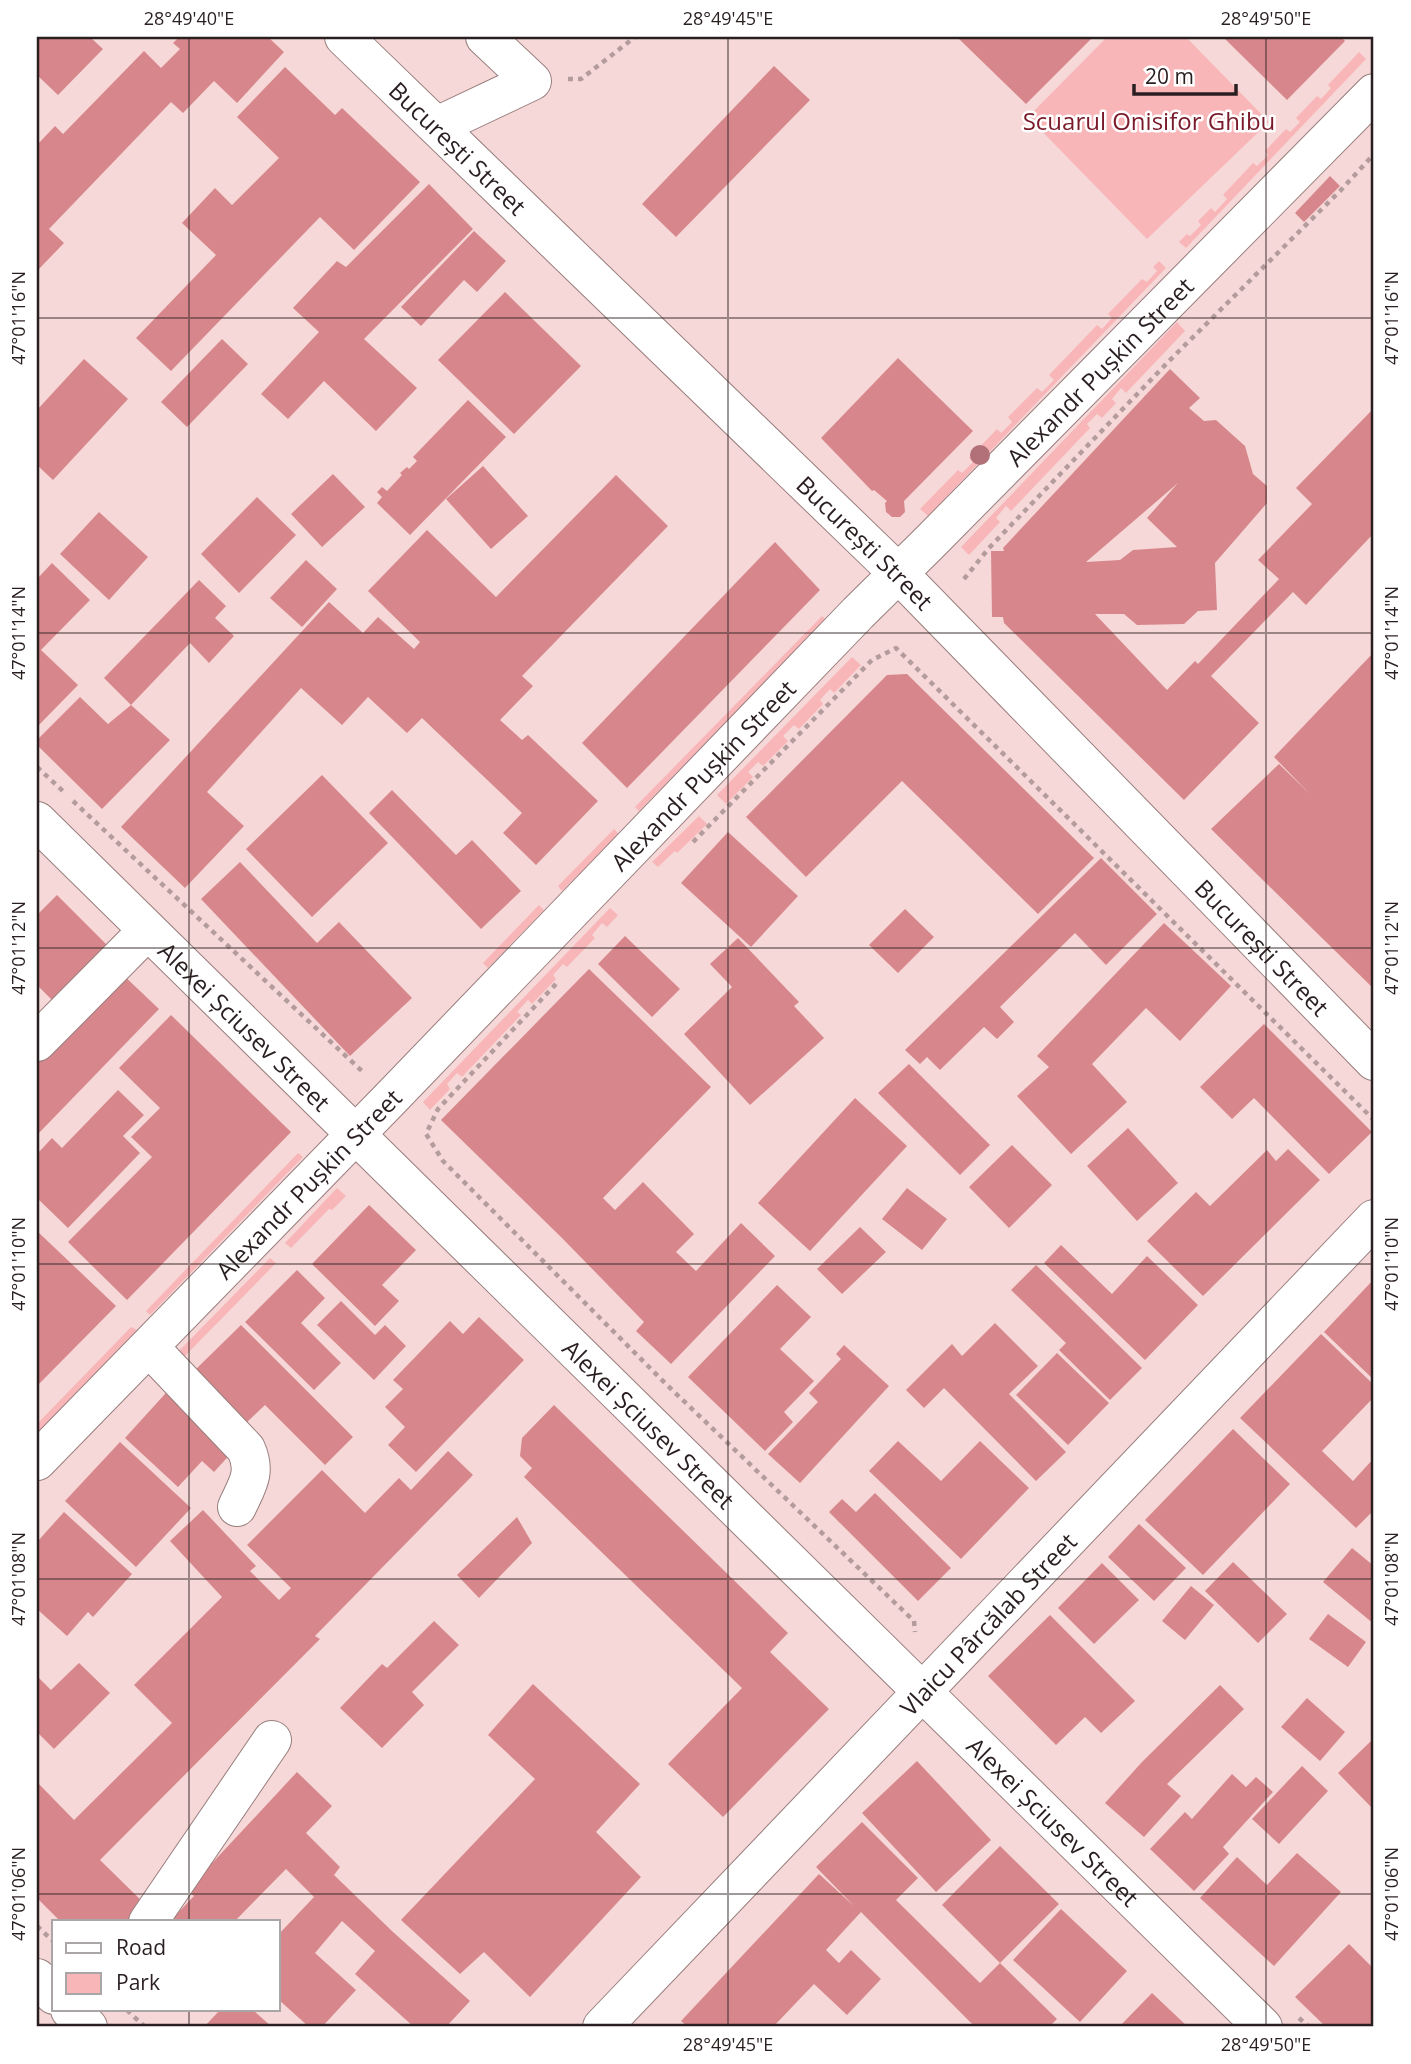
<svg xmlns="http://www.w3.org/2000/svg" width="1411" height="2064" font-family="'Open Sans',sans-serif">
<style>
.green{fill:#f9b6b8}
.building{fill:#d7878b;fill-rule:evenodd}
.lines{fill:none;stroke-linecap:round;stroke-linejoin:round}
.minor-casing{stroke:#997e7e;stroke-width:40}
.major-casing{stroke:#997e7e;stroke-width:40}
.path{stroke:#b49c9d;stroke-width:4.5;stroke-dasharray:5 5;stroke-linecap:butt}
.minor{stroke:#fff;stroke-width:38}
.major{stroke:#fff;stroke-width:38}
.tree{fill:#b27079}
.ticks{fill:none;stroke:#2a1f20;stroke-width:2;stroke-opacity:0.45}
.labels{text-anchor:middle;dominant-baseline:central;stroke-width:5;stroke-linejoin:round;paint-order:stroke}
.park-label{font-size:24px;fill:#7a1b2b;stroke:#fff}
.street-label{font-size:24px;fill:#2a1f20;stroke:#fff}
.neatline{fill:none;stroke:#2a1f20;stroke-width:2.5}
.ticks-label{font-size:18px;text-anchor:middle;fill:#2a1f20}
</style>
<rect width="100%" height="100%" fill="#f6d8d8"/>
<path class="green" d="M1107,37h79l83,85 -122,117 -119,-122z
M1359,52l7,7 -180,189 -7,-6 8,-8 3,2 11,-11 -3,-4 13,-13 4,4 12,-13 -4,-4 30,-32 4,3 11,-11 -3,-4 21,-22 4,3 10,-10 -4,-4 21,-22 4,3 10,-11 -3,-3z
M1159,261l7,7 -238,248 -8,-7 38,-39 4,3 11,-11 -4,-4 28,-29 4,4 11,-11 -4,-5 29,-29 5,4 12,-12 -5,-5 48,-50 5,4 10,-11 -4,-4 34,-35 5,3 10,-11 -4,-4z
M1177,322l8,9 -59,62 -5,-5 -9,11 4,4 -14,15 -5,-4 -10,10 3,4 -79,83 -5,-5 -10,12 4,4 -31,33 -8,-8z
M822,616l4,4 -187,191 -4,-4z
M852,657l9,8 -27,28 -4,-4 -10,11 3,4 -24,25 -5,-4 -11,11 5,5 -25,25 -5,-4 -10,10 5,5 -27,27 -9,-9z
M699,816l8,8 -30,29 -2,-2 -17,16 -6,-5z
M614,829l5,5 -57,57 -4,-5z
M539,905l5,5 -56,58 -5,-5z
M610,908l8,7 -11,12 -5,-4 -10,12 3,3 -28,29 -4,-3 -10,11 3,4 -24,25 -4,-4 -11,12 4,3 -59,62 -5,-4 -10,11 3,5 -20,21 -7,-8z
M298,1153l5,4 -153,158 -4,-4z
M337,1188l9,8 -14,14 -3,-1 -38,39 -6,-5z
M270,1258l6,5 -94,96 -5,-6z
M131,1327l6,3 -98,101 -2,-7z"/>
<path class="building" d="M37,37h53l13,12 -45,46 -21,-20z
M179,37h89l16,15 -47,51 -23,-22 -31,32 -12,-11 -122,127 15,14 -27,28v-126l18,-19 8,8 81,-83 17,17 19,-19 -7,-6z
M957,37h136l-67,67z
M1223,37h118l4,4 -58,59z
M774,66l36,34 -134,137 -34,-33z
M285,67l50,48 7,-7 78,74 -66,68 -34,-33 -149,154 -35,-33 80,-83 -34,-32 33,-35 17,17 47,-47 -42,-41z
M1330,176l10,10 -36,36 -9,-9z
M429,184l44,45 -109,110 53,49 -41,43 -52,-50 -36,38 -27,-25 58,-62 -26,-24 44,-47 9,6z
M474,231l32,30 -29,31 -13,-12 -43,46 -20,-19z
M505,292l76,74 -67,68 -76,-74z
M222,339l26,25 -61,63 -26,-25z
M898,358l75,73 -69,70 1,11 -5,5h-8l-6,-5 -1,-9 2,-2 -13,-11 -2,1 -51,-53z
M84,359l44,40 -75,81 -16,-15v-55z
M1170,369l30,29 -11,10 15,13 12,-1 29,26 8,28 14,12v17l-52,60 2,47 -19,1 -14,13 -47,1 -13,-11h-29l72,76 28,-29 3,3 81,-85 -21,-19 54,-56 -16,-16 78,-80v125l-68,72 -13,-13 -82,84 48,47 -75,77 -180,-177 -1,-6h-11l-1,-66h13l-1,-3zM1178,483l-31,35 30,29 -44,3 -13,10 -34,2z
M468,400l38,37 -96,98 -33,-32 5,-6 -5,-5 5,-5 5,4 15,-16 -2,-2 7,-6 2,2 8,-8 -4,-4z
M483,466l45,50 -37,33 -45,-50z
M333,474l32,33 -43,40 -31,-33z
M616,475l52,51 -146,150 11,10 -33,34 22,20 6,-5 70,66 -62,64 -33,-32 19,-20 -100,-95 -15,15 -39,-36 -26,28 -41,-37 -94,104 37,34 -59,62 -64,-61 208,-225 34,31 15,-16 36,32 6,-7 -52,-51 59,-61 69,67z
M257,497l39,38 -57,58 -38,-39z
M99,512l49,45 -39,43 -49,-46z
M775,542l45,48 -193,198 -45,-45z
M306,560l31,29 -35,38 -32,-29z
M52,563l38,37 -49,50 37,35 -41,42v-148z
M199,580l27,26 -11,12 19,18 -25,27 -19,-20 -59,62 -27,-27z
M1374,652v337l-163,-160 68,-65 30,29 -35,-36z
M907,674l187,184 -56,56 -136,-133 -96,96 -60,-60 141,-142z
M80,697l28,27 23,-19 39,35 -68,69 -65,-64v-5z
M322,775l66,68 -76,74 -66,-68z
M392,790l64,65 16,-15 49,51 -40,38 -112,-116z
M728,832l70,64 -47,51 -70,-64z
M1101,858l56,56 -51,51 -31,-32 -75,74 14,15 -17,17 -13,-12 -44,43 -13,-13 -7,7 -15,-14z
M240,862l77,81 22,-21 73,76 -62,58 -149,-157z
M57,895l53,53 -55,55 -18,-18v-70z
M905,909l29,28 -36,36 -29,-28z
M1164,923l67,63 -51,55 -34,-33 -54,56 35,38 -56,52 -54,-58 32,-29 -12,-11z
M625,936l55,53 -28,28 -54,-53z
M738,938l61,64 -5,4 30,32 -74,67 -66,-71 48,-47 -22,-23z
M589,969l122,118 -108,111 12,12 28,-28 51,52 -18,18 20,19 45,-48 34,33 -104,108 -35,-33 8,-9 -82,-84 -121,-118z
M120,972l39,37 -122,126v-78z
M171,1015l120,117 -164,168 -59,-58 84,-85 -21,-20 29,-29 -41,-40z
M1264,1024l108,108 -43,42 -75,-76 -22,21 -32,-32z
M909,1064l81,81 -30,30 -82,-82z
M118,1090l26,25 -21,21 17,17 -72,75 -31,-30v-44l15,-16 10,10z
M855,1098l52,48 -97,105 -52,-48z
M1128,1128l50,55 -41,38 -50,-55z
M1012,1145l40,40 -43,43 -40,-41z
M1288,1149l32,31 -117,116 -56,-55 49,-49 14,14 57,-56 9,11z
M907,1188l40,31 -25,31 -40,-31z
M369,1205l47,45 -34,35 17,16 -24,25 -63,-62z
M860,1227l26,25 -44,42 -25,-25z
M37,1231l79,75 -79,80z
M1061,1245l51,49 35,-38 51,49 -53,55 -101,-97z
M1036,1265l106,103 -32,32 -51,-50 7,-7 -55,-53z
M297,1270l28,28 -24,25 40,40 -27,27 -69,-68z
M1374,1279v101l-50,-48z
M777,1285l34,32 -31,32 34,32 -30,31 9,10 -28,29 -77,-74z
M341,1301l34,34 10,-10 21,21 -32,34 -57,-55z
M479,1317l45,43 -108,112 -28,-27 17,-18 -20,-20 18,-18 -10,-9 57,-59 13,13z
M995,1323l43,43 -29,28 57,58 -30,29 -92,-93 -20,20 -18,-18 46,-46 10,12z
M241,1325l112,112 -28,28 -60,-60 -21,20 -52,-52z
M1321,1334l53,51v12l-52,54 31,30 21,-23v52l-18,18 -116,-110z
M844,1345l45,41 -89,97 -32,-29 50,-52 -9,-9 32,-34 -5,-5z
M1057,1353l52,50 -41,42 -52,-50z
M174,1384l61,65 -21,23 -12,-11 -24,26 -53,-49z
M554,1405l234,228 -18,19 59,57 -106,108 -55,-53 74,-76 -218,-211 8,-9 -12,-12 2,-18z
M1233,1429l57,55 -87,91 -58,-55z
M898,1441l43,40 39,-40 49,47 -68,71 -92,-88z
M120,1442l71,66 -55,59 -71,-66z
M448,1451l25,24 -158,161 5,3 -220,221 51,50 -12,12h-78l-24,-24v-116l37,38 98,-97 -38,-38 88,-88 -52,-56 33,-31 53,56 -6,5 29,29 12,-12 -44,-43 75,-75 43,43 34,-35 12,12z
M875,1493l76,75 -33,33 -89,-89 13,-13 14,13z
M64,1512l68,62 -39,43 -5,-5 -21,24 -30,-27v-67z
M517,1517l15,26 -53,55 -22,-23z
M1139,1524l47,44 -32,33 -46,-44z
M1352,1548l22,18v58l-51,-42z
M1233,1562l54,52 -29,29 -53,-52z
M1102,1563l37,37 -45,44 -36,-36z
M1191,1586l23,19 -29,35 -23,-19z
M1328,1614l38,28 -18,25 -39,-28z
M1050,1615l85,86 -34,32 -16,-16 -29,28 -68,-69z
M434,1621l25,24 -47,47 12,13 -42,43 -42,-40 42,-44 5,4z
M79,1663l31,30 -56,56 -17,-17v-56l14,14z
M533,1684l107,100 -44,48 45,45 -111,120 -46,-45 -24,22 -59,-54 134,-141 -47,-44z
M1220,1685l24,24 -77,75 14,12 -37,41 -39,-34 37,-41z
M1307,1698l38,34 -25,29 -39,-34z
M1371,1741l3,4v65l-36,-37z
M917,1761l74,79 -55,52 -74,-79z
M1302,1766l26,25 -49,53 -27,-25z
M297,1772l35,34 -26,27 34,34 -6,8 59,57 77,69 -24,26h-32l-59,-53 20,-23 -33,-30 -27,32 41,37 -34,37h-13l-31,-28v-64l36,-38 -28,-28 -52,53h-61l-2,-2 23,-24 -7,-6z
M1232,1774l14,13 10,-10 17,15 -50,55 6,7 -35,37 -44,-42 35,-37 7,7z
M862,1822l56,56 -22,22 84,83 20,-20 57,56 -8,8h-74l-114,-115 -35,38 13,13 12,-13 30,29 -34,36 -33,-31 -41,43h-85l-7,-6 138,-147 35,32 -38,-39z
M1000,1846l59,58 -59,59 -58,-58z
M1297,1853l44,39 -67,74 -74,-68 37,-41 30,28z
M1061,1909l66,62 -47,51 -67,-62z
M1349,1944l25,25v58h-48l-31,-30z
M1152,1993l36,34h-69z
M220,2010h33l19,17h-68z"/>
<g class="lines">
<defs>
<g id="minor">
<path d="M437,126l95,-45 -47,-44"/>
<path id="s1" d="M37,821l1226,1206"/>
<path d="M37,1042l110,-111"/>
<path d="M149,1347l97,102c11,24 1,36 -9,58"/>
<path d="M148,1922l124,-182"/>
<path id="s2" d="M602,2027l772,-808"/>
</g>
<g id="major">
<path id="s3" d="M344,37l555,537 475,487"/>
<path id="s4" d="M37,1461l354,-363 467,-485 71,-70 445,-450"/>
<path d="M37,1978l17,17"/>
<path d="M70,2010l18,17"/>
</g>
</defs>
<use href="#minor" class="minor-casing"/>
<use href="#major" class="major-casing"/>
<path class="path" d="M568,79h13l54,-42
M964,579l25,-31 180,-187 172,-171 33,-36
M37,767l27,25
M73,801l290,271 2,-2
M693,842l179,-182 24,-12 478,472
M556,984l-118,125 -12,25 17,27 224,224 247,236 1,11
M37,1926l17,16
M127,2010l18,17
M1299,2018l10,9"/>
<use href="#minor" class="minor"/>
<use href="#major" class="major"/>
</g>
<circle class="tree" cx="980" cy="455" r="10"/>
<path class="ticks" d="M189,37v1885M728,37v1990M1266,37v1990M37,318h1337M37,633h1337M37,948h1337M37,1264h1337M37,1579h1337M37,1894h1337M189,2010v17"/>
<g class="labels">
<g class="park-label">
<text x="1149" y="120">Scuarul Onisifor Ghibu</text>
</g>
<g class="street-label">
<text stroke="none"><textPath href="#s3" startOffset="159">București Street</textPath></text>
<text stroke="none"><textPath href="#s4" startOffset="1522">Alexandr Pușkin Street</textPath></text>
<text stroke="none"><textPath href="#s3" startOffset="726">București Street</textPath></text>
<text stroke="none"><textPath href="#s4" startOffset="956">Alexandr Pușkin Street</textPath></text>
<text stroke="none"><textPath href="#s3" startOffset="1293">București Street</textPath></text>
<text stroke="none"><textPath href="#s1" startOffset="292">Alexei Șciusev Street</textPath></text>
<text stroke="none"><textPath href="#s4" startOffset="388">Alexandr Pușkin Street</textPath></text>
<text stroke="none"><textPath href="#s1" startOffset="859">Alexei Șciusev Street</textPath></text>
<text stroke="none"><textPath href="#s2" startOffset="558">Vlaicu Pârcălab Street</textPath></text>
<text stroke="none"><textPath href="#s1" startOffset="1426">Alexei Șciusev Street</textPath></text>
</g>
</g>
<rect width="1411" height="2064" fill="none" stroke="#ffffff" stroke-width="77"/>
<rect x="52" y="1920" width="228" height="91" fill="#ffffff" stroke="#aaa5a6" stroke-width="2"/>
<rect x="66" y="1943" width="35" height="10" fill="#ffffff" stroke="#aaa5a6" stroke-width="2"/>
<text x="116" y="1955" font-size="21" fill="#2a1f20">Road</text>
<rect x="66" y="1973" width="35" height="21" fill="#f9b6b8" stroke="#aaa5a6" stroke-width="2"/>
<text x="116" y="1990" font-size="21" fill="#2a1f20">Park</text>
<path d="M1134 84v10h102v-10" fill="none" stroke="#2a1f20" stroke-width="3.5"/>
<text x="1145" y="84" font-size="21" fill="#2a1f20" stroke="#ffffff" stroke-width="5" paint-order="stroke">20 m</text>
<rect x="38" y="38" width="1334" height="1987" class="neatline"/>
<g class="ticks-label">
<text x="189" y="25">28°49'40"E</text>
<text x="728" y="25">28°49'45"E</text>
<text x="1266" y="25">28°49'50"E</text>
<text transform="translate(19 318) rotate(-90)" y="6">47°01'16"N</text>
<text transform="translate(1392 318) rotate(-90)" y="6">47°01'16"N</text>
<text transform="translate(19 633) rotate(-90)" y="6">47°01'14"N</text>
<text transform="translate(1392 633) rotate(-90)" y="6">47°01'14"N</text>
<text transform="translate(19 948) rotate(-90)" y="6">47°01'12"N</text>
<text transform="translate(1392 948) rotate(-90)" y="6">47°01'12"N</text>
<text transform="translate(19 1264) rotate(-90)" y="6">47°01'10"N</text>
<text transform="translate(1392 1264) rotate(-90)" y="6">47°01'10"N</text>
<text transform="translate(19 1579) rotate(-90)" y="6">47°01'08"N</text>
<text transform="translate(1392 1579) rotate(-90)" y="6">47°01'08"N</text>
<text transform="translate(19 1894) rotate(-90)" y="6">47°01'06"N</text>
<text transform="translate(1392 1894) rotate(-90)" y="6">47°01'06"N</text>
<text x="728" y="2051">28°49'45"E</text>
<text x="1266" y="2051">28°49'50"E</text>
</g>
</svg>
